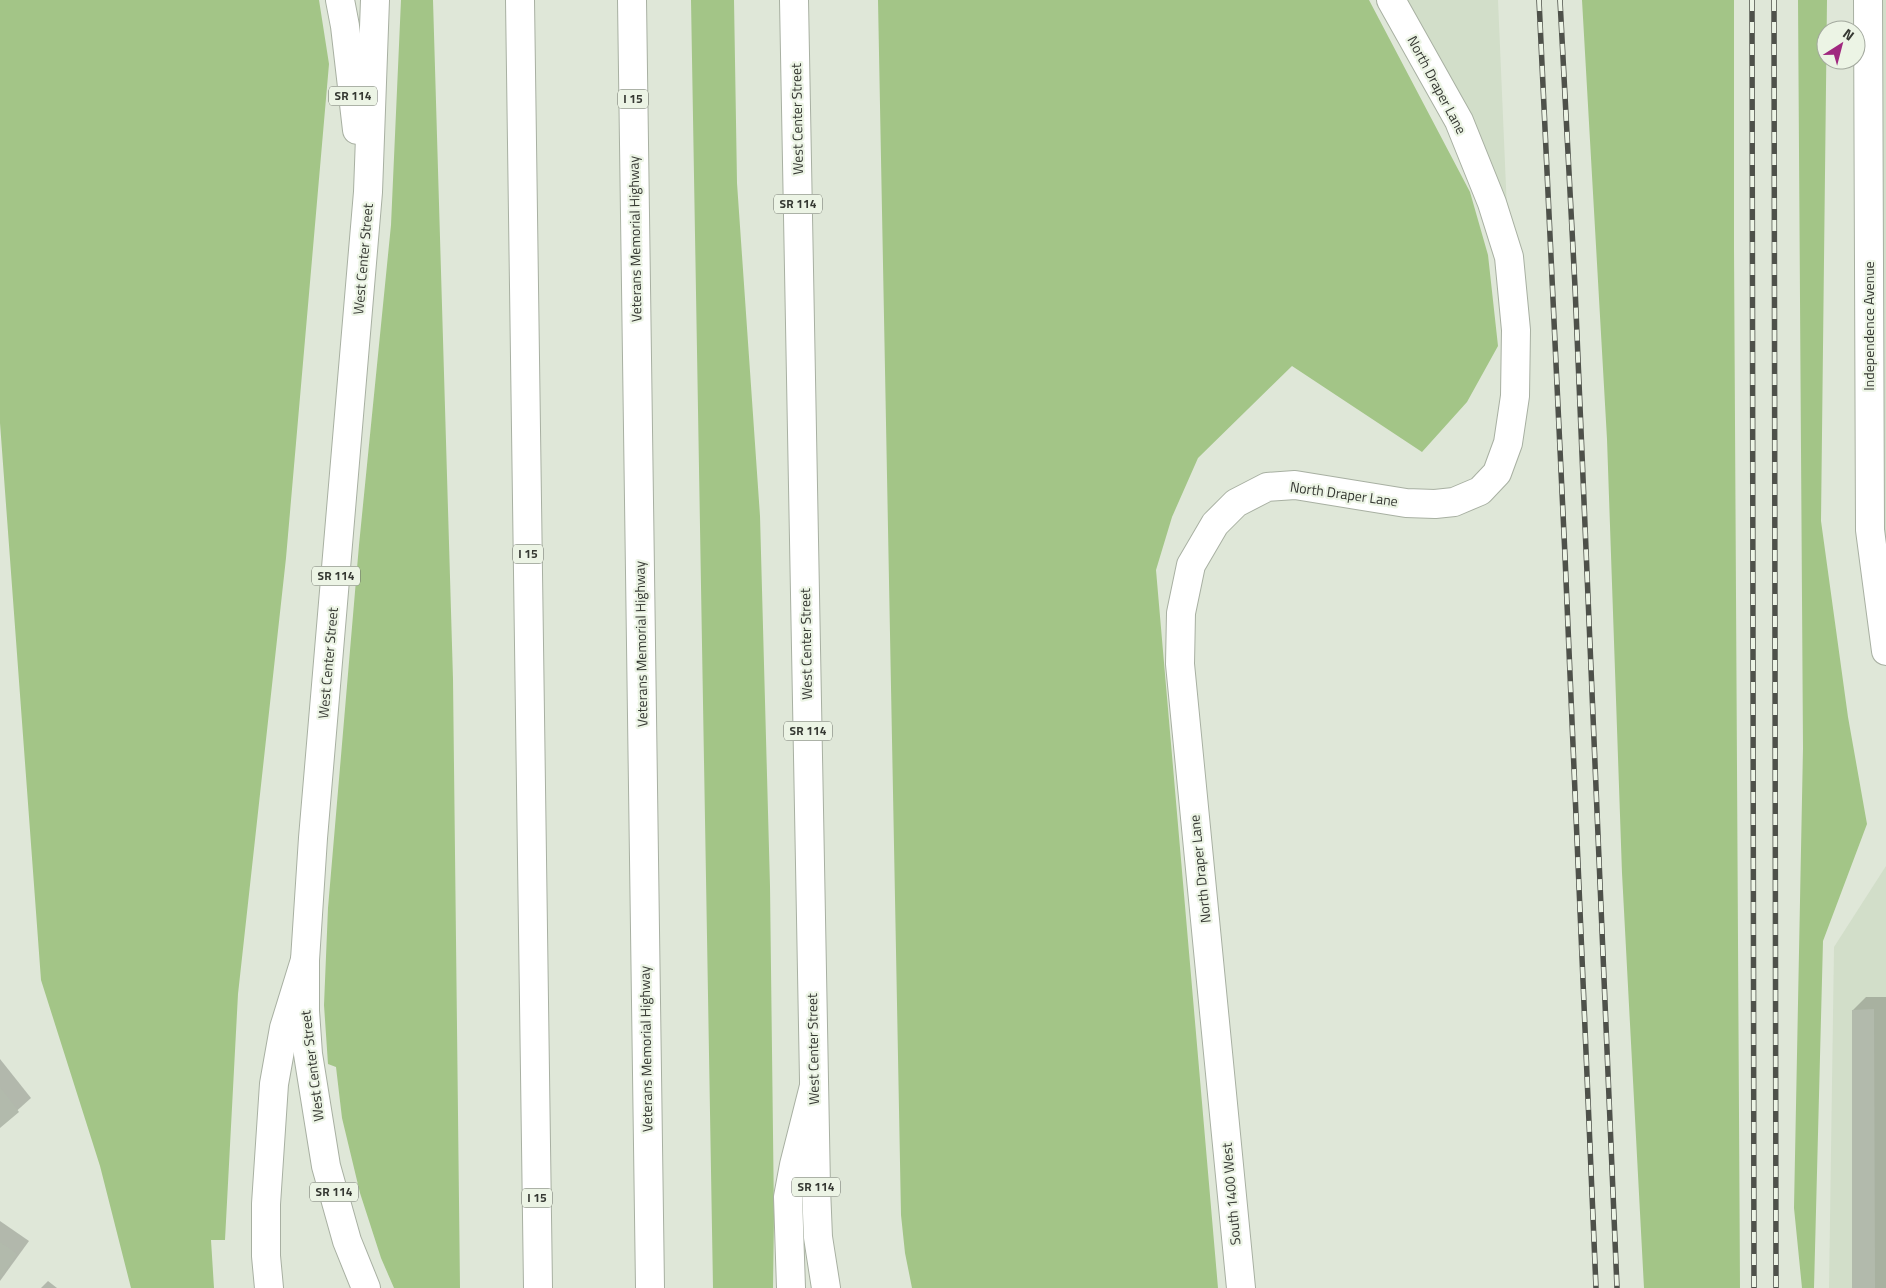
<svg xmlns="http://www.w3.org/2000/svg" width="1886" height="1288" font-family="'Titillium Web',sans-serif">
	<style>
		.built { fill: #d2dec9 }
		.green { fill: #a3c587 }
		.shadow { fill: #0003 }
		.building { fill: #b2baac }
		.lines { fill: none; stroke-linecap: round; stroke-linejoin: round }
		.minor-casing { stroke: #a8b0a2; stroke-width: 30 }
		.major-casing { stroke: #a8b0a2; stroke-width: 30 }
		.highway-casing { stroke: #a8b0a2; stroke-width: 30 }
		.minor { stroke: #fff; stroke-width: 28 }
		.major { stroke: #fff; stroke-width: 28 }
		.highway { stroke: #fff; stroke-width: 28 }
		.rail-casing { stroke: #4e514a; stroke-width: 5.5 }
		.rail { stroke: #ecf4e5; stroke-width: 4; stroke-dasharray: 11; stroke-linecap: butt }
		.labels { text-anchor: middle; stroke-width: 4.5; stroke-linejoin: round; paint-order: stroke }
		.shield { fill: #ecf4e5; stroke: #6d7168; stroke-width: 1 }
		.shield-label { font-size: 12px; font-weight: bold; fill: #363933 }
		.street-label { font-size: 14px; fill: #363933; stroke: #ecf4e5 }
	</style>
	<rect width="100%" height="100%" fill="#dfe7d8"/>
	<!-- built -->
	<g class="built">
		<path d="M 1391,0 L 1498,0 L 1509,257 Z"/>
		<path d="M 1868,0 L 1886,0 L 1886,603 Z"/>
		<path d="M 1886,866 L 1886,1288 L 1829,1288 L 1834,947 Z"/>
	</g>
	<!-- green -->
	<g class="green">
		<path d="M 0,0 L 319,0 L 329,64 L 286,558 L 238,994 L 225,1240 L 211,1240 L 214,1288 L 131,1288 L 100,1166 L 41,980 L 0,423 Z"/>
		<path d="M 401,0 L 433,0 L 453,679 L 460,1288 L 394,1288 L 381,1258 L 360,1193 L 342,1118 L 336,1067 L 328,1064 L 324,1005 L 328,908 L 359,545 L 391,225 Z"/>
		<path d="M 691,0 L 734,0 L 737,183 L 760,516 L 770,886 L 774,1216 L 773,1288 L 713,1288 Z"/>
		<path d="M 878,0 L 1369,0 L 1470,192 L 1488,255 L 1498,346 L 1467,402 L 1422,452 L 1292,366 L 1198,458 L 1172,517 L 1156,570 L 1218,1288 L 912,1288 L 905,1253 L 901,1215 Z"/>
		<path d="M 1582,0 L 1734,0 L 1734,248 L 1740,1288 L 1644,1288 L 1622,873 L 1607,439 Z"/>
		<path d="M 1798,0 L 1827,0 L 1821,521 L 1848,717 L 1867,824 L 1823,941 L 1814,1288 L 1802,1288 L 1794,1208 L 1803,748 Z"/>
	</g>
	<!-- shadow -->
	<g class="shadow">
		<path d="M 1866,997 L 1886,997 L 1886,1288 L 1853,1288 L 1853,1010 Z"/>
		<path d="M 0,1059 L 31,1098 L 0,1126 Z"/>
		<path d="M 0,1221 L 29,1241 L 0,1281 Z"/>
		<path d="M 48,1281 L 57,1288 L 41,1288 Z"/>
	</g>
	<!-- building -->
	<g class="building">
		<path d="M 1874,1009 L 1875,1288 L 1852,1288 L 1852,1010 Z"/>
		<path d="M 0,1087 L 19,1112 L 0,1128 Z"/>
		<path d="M 0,1242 L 17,1254 L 0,1278 Z"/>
	</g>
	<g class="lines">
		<defs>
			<g id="minor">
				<path d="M 1868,0 L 1870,530 L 1886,651"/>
				<path d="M 1241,1288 L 1180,664 L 1181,613 L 1191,565 L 1215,524 L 1236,503 L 1267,487 L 1295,485 L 1406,503 L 1435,504 L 1454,502 L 1480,491 L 1497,473 L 1508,443 L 1515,396 L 1516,330 L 1509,257 L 1492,203 L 1459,121 L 1391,0"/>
			</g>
			<g id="major">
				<path d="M 340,0 L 345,26 L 357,130"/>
				<path d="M 794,0 L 816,1188 L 818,1237 L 826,1288"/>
				<path d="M 366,1288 L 347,1241 L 326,1166 L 308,1054 L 305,1011 L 305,960 L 313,838 L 368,192 L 375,0"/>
			</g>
			<g id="highway">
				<path d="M 520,0 L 538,1288"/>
				<path d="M 632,0 L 650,1288"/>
				<path d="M 269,1288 L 266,1256 L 266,1204 L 274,1084 L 284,1028 L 305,960"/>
				<path d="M 791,1288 L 788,1197 L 794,1165 L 814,1086"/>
			</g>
		</defs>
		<!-- minor casing -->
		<use href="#minor" class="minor-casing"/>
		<!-- major casing -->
		<use href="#major" class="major-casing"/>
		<!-- highway casing -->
		<use href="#highway" class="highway-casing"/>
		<!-- minor -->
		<use href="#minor" class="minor"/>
		<!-- major -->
		<use href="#major" class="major"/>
		<!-- highway -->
		<use href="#highway" class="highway"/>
		<defs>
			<g id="rail">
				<path d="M 1539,0 L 1565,556 L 1596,1288"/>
				<path d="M 1560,0 L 1575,287 L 1617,1288"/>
				<path d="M 1752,0 L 1754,1288"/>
				<path d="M 1774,0 L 1776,1288"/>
			</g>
		</defs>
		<!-- rail casing -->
		<use href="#rail" class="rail-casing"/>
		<!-- rail -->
		<use href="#rail" class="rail"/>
	</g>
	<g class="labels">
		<!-- shield labels -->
		<g class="shield">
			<rect x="329" y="86.5" width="48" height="19" rx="4"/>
			<rect x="618" y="89.5" width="30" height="19" rx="4"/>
			<rect x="774" y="194.5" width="48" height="19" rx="4"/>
			<rect x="513" y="544.5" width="30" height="19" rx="4"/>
			<rect x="312" y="566.5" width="48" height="19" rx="4"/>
			<rect x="784" y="721.5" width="48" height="19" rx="4"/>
			<rect x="792" y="1177.5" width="48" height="19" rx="4"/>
			<rect x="310" y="1182.5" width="48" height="19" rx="4"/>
			<rect x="522" y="1188.5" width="30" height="19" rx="4"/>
		</g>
		<g class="shield-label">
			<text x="353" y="100">SR 114</text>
			<text x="633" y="103">I 15</text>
			<text x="798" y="208">SR 114</text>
			<text x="528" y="558">I 15</text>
			<text x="336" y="580">SR 114</text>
			<text x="808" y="735">SR 114</text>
			<text x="816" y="1191">SR 114</text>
			<text x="334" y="1196">SR 114</text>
			<text x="537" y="1202">I 15</text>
		</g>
		<!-- street labels -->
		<g class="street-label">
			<text transform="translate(1437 85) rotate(62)" y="5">North Draper Lane</text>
			<text transform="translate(797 119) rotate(-91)" y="5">West Center Street</text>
			<text transform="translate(635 239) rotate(-91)" y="5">Veterans Memorial Highway</text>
			<text transform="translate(363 259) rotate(-85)" y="5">West Center Street</text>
			<text transform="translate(1869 326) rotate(-90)" y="5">Independence Avenue</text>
			<text transform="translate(1344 494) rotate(8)" y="5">North Draper Lane</text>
			<text transform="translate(641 644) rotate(-91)" y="5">Veterans Memorial Highway</text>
			<text transform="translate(806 644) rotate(-91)" y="5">West Center Street</text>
			<text transform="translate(328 663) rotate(-85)" y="5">West Center Street</text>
			<text transform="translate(1200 869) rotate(-96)" y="5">North Draper Lane</text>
			<text transform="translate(646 1049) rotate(-91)" y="5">Veterans Memorial Highway</text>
			<text transform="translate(813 1049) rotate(-91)" y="5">West Center Street</text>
			<text transform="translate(312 1066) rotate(-97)" y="5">West Center Street</text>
			<text transform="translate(1231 1194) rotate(-95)" y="5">South 1400 West</text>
		</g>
	</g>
	<!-- north arrow -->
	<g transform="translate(1841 45) rotate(36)"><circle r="24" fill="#ecf4e5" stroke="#a3a99e"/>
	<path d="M0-4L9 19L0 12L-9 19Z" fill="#a0287f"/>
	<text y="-8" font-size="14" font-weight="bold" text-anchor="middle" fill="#363933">N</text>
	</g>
</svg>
